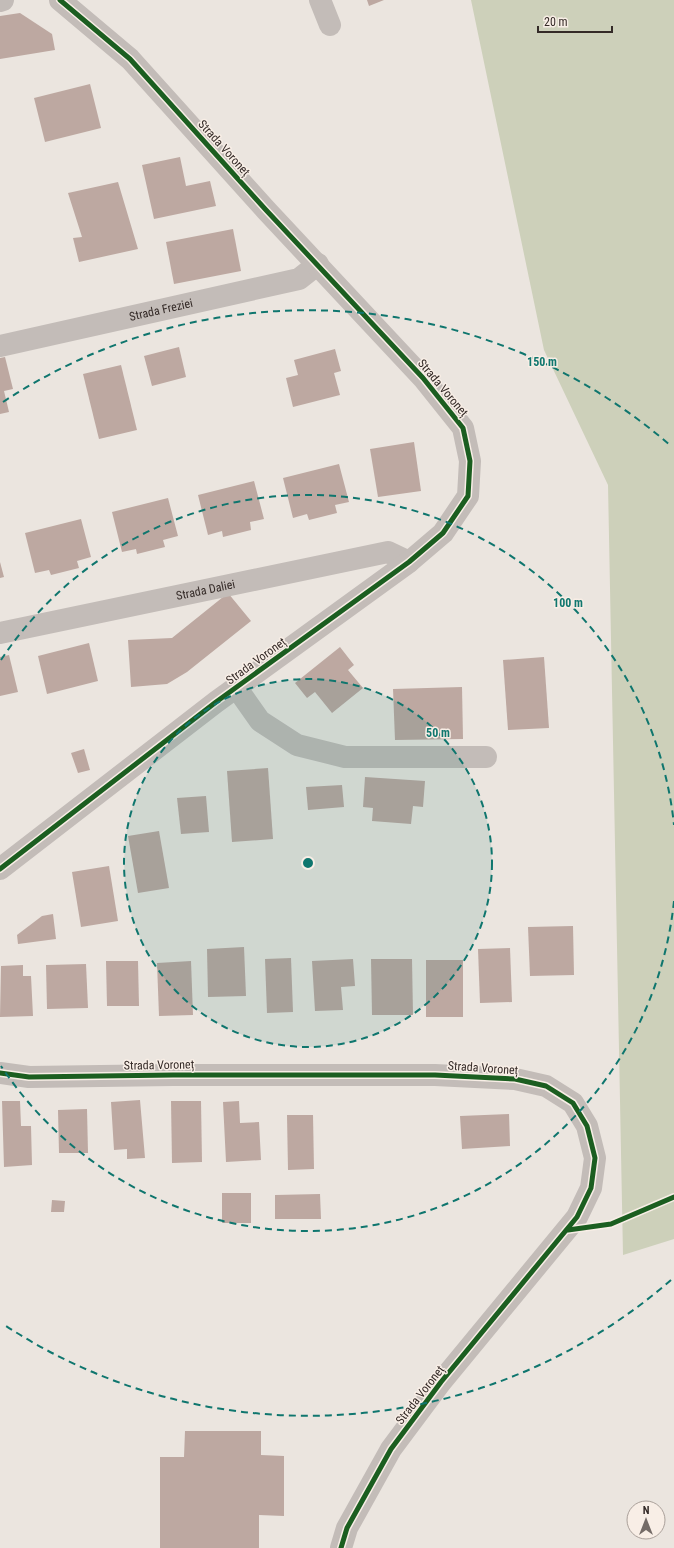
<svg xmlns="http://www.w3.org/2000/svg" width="674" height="1548" font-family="'Roboto Condensed',sans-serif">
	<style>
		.green { fill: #cdd0ba }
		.building { fill: #bda8a1 }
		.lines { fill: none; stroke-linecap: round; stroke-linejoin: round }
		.minor { stroke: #c3bcb8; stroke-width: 22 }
		.cycleway-casing { stroke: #f8eee6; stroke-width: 8 }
		.cycleway { stroke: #1b5e20; stroke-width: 5 }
		.ring { fill: none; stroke: #0f766e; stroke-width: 2; stroke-dasharray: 7 5 }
		.labels { text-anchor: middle; stroke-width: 3; stroke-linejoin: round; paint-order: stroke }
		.street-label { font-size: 12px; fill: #342a27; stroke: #f8eee6 }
		.centre { fill: #0f766e; stroke: #f8eee6; stroke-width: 2 }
		.ring-label { font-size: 12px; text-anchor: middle; font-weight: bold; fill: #0f766e; stroke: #f8eee6; stroke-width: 3; stroke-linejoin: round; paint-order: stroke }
	</style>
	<rect width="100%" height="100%" fill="#ebe5df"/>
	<!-- green -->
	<path class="green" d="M 471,0 L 674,0 L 674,1239 L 623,1255 L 608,485 L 544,350 Z"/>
	<!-- building -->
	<g class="building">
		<path d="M 367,0 L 384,0 L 369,6 Z"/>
		<path d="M 20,13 L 52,34 L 55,50 L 0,59 L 0,16 Z"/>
		<path d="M 90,84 L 101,128 L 45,142 L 34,98 Z"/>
		<path d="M 180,157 L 186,186 L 210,181 L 216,206 L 154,219 L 142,165 Z"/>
		<path d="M 118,182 L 138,249 L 79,262 L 73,238 L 82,237 L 68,193 Z"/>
		<path d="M 233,229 L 241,271 L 174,284 L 166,242 Z"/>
		<path d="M 179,347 L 186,377 L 152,386 L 144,356 Z"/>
		<path d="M 335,349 L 341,371 L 334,373 L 340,395 L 293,407 L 286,378 L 298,375 L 294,360 Z"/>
		<path d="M 5,357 L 13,389 L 4,391 L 9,412 L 0,414 L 0,358 Z"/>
		<path d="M 121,365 L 137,430 L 99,439 L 83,374 Z"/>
		<path d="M 414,442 L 421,491 L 378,497 L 370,449 Z"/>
		<path d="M 339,464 L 349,502 L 335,505 L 337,513 L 309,520 L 307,514 L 293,518 L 283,478 Z"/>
		<path d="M 254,481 L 264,519 L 250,522 L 251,530 L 223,537 L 222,531 L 208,535 L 198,495 Z"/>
		<path d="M 168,498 L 178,536 L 163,540 L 165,547 L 137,554 L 136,549 L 122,552 L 112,512 Z"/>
		<path d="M 81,519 L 91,557 L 77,561 L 79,568 L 51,575 L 49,570 L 35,573 L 25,533 Z"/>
		<path d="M 0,562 L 4,577 L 0,578 Z"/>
		<path d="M 228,593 L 251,621 L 187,672 L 167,684 L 131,687 L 128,640 L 172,638 Z"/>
		<path d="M 89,643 L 98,681 L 47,694 L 38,656 Z"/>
		<path d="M 340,647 L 354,665 L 348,670 L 363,688 L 332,713 L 315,692 L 307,698 L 295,683 Z"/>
		<path d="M 9,655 L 18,692 L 0,696 L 0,657 Z"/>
		<path d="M 544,657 L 549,728 L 508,730 L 503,660 Z"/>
		<path d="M 462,687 L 463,739 L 395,740 L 393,689 Z"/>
		<path d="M 84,749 L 90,770 L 78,773 L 71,753 Z"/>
		<path d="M 268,768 L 273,839 L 232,842 L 227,771 Z"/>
		<path d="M 365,777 L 425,781 L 423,807 L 413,806 L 411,824 L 372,821 L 373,808 L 363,807 Z"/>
		<path d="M 342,785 L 344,807 L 308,810 L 306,787 Z"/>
		<path d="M 206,796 L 209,832 L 181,834 L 177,798 Z"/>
		<path d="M 159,831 L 169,888 L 138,893 L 128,836 Z"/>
		<path d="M 109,866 L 118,921 L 81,927 L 72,872 Z"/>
		<path d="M 53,914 L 56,939 L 18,944 L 17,935 L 42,916 Z"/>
		<path d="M 573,926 L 574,975 L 530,976 L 528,927 Z"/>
		<path d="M 244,947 L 246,996 L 208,997 L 207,949 Z"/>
		<path d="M 510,948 L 512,1002 L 480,1003 L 478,949 Z"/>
		<path d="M 291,958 L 293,1012 L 267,1013 L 265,959 Z"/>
		<path d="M 353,959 L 355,986 L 341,987 L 343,1010 L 315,1011 L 312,961 Z"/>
		<path d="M 371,959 L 412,959 L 413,1015 L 372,1015 Z"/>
		<rect x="426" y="960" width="37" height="57"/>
		<path d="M 106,961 L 138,961 L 139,1006 L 107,1006 Z"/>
		<path d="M 191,961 L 193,1015 L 159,1016 L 157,963 Z"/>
		<path d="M 86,964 L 88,1008 L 47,1009 L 46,965 Z"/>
		<path d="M 23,965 L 23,976 L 31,976 L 33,1016 L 0,1017 L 1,966 Z"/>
		<path d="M 140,1100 L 145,1158 L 127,1159 L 127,1149 L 114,1150 L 111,1102 Z"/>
		<path d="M 2,1101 L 20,1101 L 21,1126 L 31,1126 L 32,1165 L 4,1167 Z"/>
		<path d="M 171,1101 L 201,1101 L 202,1162 L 172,1163 Z"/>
		<path d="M 239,1101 L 240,1123 L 259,1122 L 261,1160 L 226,1162 L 223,1102 Z"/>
		<path d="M 87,1109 L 88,1153 L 59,1153 L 58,1110 Z"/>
		<path d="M 509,1114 L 510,1146 L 462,1149 L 460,1116 Z"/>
		<path d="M 287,1115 L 313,1115 L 314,1169 L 288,1170 Z"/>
		<rect x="222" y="1193" width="29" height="30"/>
		<path d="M 320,1194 L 321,1219 L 275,1219 L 275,1195 Z"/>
		<path d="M 52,1200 L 65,1201 L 64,1212 L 51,1212 Z"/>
		<path d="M 185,1431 L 261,1431 L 261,1455 L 284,1456 L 284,1516 L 259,1515 L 259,1548 L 160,1548 L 160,1457 L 184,1457 Z"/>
	</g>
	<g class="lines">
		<!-- minor -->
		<g class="minor">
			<path d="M 320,0 L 330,25"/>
			<path d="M 0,1 L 3,0"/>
			<path id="s1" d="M 0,346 L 299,279 L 318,264"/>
			<path id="s2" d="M 0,633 L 388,552 L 409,562"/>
			<path d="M 236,687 L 260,721 L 297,745 L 345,757 L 486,757"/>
			<path d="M 0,869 L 216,702 L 409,562 L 443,533 L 468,496 L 470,461 L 463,428 L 423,378 L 266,210 L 130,59 L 60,0"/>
			<path d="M 0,1073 L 29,1077 L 173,1075 L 435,1075 L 515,1079 L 546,1086 L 573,1103 L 587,1126 L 595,1158 L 591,1188 L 577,1217 L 441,1382 L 391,1449 L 347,1528 L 341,1548"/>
		</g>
		<defs>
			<g id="cycleway">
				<path d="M 0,869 L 216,702 L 409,562 L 443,533 L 468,496 L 470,461 L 463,428 L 423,378 L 266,210 L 130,59 L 60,0"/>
				<path d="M 0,1073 L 29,1077 L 173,1075 L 435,1075 L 515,1079 L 546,1086 L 573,1103 L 587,1126 L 595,1158 L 591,1188 L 577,1217 L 441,1382 L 391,1449 L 347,1528 L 341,1548"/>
				<path d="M 568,1230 L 611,1224 L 674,1197"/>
			</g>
		</defs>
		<!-- cycleway casing -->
		<use href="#cycleway" class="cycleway-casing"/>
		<!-- cycleway -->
		<use href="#cycleway" class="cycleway"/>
	</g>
	<!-- distance rings -->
	<circle cx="308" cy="863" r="184" fill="#0f766e" fill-opacity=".12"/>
	<g class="ring">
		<circle cx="308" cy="863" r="184"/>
		<path d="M674 901A368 368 0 0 1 1 1066M1 660A368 368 0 0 1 674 825"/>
		<path d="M671 1280A553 553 0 0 1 3 1324M3 402A553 553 0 0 1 671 446"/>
	</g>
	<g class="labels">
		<!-- street labels -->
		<g class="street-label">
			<text transform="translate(224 148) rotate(48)" y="4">Strada Voroneț</text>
			<text dy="4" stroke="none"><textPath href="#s1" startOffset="165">Strada Freziei</textPath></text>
			<text transform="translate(443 388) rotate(50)" y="4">Strada Voroneț</text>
			<text dy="4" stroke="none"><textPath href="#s2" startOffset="210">Strada Daliei</textPath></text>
			<text transform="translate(256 661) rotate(-36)" y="4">Strada Voroneț</text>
			<text transform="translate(159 1065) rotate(-1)" y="4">Strada Voroneț</text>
			<text transform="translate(483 1068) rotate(4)" y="4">Strada Voroneț</text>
			<text transform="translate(420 1395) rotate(-52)" y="4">Strada Voroneț</text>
		</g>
	</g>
	<circle cx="308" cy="863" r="6" class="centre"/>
	<g class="ring-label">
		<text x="542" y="366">150 m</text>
		<text x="568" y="607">100 m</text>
		<text x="438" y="737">50 m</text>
	</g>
	<!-- north arrow -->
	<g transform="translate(646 1520)"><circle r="19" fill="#f8eee6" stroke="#aaa09a"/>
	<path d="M0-3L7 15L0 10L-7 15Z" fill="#746b67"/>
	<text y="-6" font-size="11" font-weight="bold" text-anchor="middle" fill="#342a27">N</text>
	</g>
	<!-- scale -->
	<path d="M538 26v6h74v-6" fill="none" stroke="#342a27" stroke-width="2"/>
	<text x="544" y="26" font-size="12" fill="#342a27" stroke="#f8eee6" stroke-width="3" paint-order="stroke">20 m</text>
</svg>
